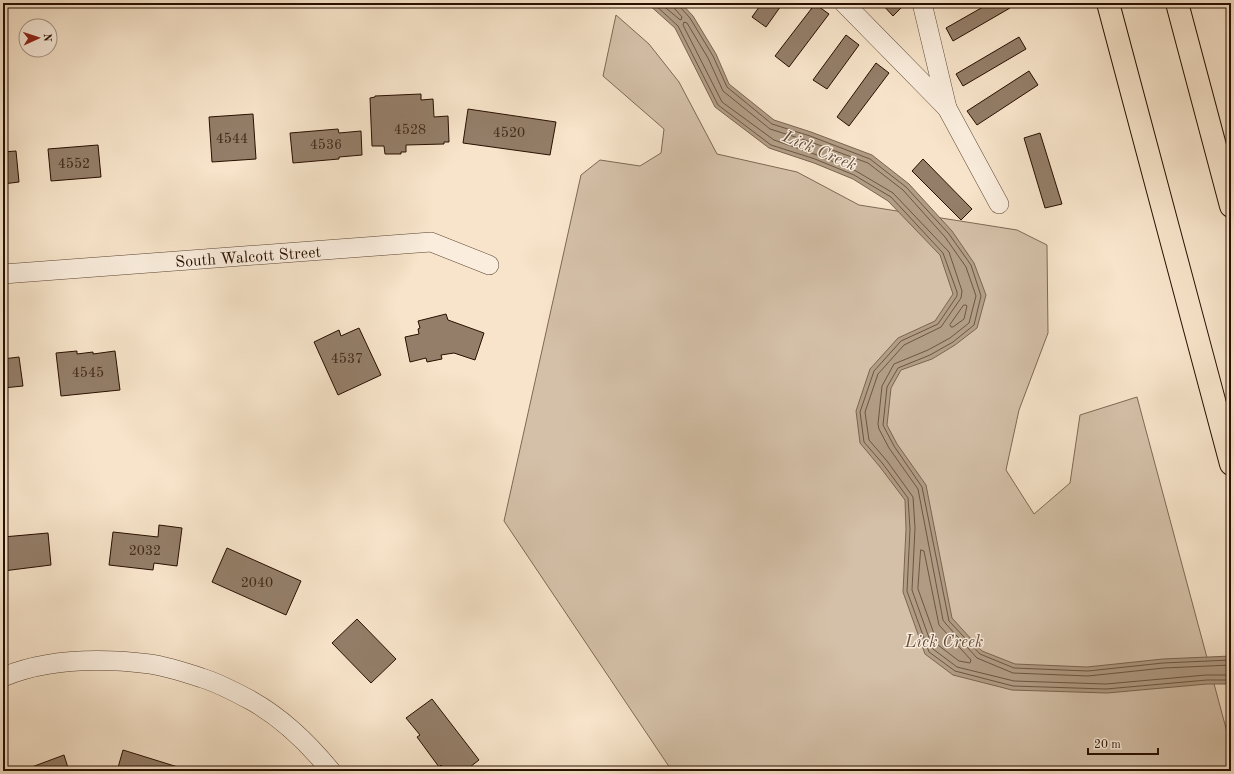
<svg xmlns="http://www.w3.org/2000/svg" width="1234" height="774" font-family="'Old Standard TT',serif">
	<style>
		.green { fill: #d4c0a8; stroke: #7e6854 }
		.water { fill: #b19c85; stroke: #7a6450 }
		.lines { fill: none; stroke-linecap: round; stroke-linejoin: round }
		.shore { stroke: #6c5642; stroke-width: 1 }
		.building { fill: #947e69; stroke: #280f00 }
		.minor-casing { stroke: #5c4432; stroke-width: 20 }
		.motorway-casing { stroke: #280f00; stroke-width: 24 }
		.minor { stroke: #faeddd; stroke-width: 19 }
		.motorway { stroke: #f7e4ca; stroke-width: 22 }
		.labels { text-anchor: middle; stroke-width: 3; stroke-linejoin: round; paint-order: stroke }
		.number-label { font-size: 14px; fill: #432b1a }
		.street-label { font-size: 16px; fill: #280f00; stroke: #faeddd }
		.water-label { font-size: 17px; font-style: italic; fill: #664e3c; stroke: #faeddd }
	</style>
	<rect width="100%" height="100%" fill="#f7e4ca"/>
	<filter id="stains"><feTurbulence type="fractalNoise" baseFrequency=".005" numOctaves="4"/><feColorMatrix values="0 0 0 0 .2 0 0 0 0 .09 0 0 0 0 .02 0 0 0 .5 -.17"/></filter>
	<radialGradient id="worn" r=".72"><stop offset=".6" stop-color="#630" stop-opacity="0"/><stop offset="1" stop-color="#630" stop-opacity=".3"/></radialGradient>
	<!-- green -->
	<path class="green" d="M 616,15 L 649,44 L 679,82 L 717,154 L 797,172 L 859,205 L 1017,230 L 1047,245 L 1048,333 L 1019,410 L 1006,470 L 1034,514 L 1070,483 L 1080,415 L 1137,397 L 1231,747 L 1231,771 L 672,771 L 504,521 L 581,175 L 600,160 L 640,166 L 661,153 L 664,129 L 603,76 Z"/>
	<!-- water -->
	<path class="water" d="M 647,3 L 681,3 L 693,16 L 716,54 L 729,84 L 774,120 L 811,132 L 872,155 L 909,184 L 952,231 L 974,263 L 986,295 L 977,328 L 955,345 L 932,359 L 901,370 L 891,388 L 887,425 L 897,444 L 926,485 L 952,618 L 982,651 L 1015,664 L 1087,667 L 1163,659 L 1231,656 L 1231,684 L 1207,684 L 1107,693 L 1012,690 L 953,675 L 925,654 L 903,592 L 906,529 L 905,500 L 880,467 L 860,443 L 856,411 L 870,369 L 898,338 L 935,321 L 953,294 L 940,255 L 888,201 L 853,179 L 814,163 L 769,148 L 715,107 L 675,28 Z"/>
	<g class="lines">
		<!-- shore -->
		<g class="shore">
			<path d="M 653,3 L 678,26 L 718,105 L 771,145 L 815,159 L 854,175 L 891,197 L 943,253 L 957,292 L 957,296 L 938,324 L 901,341 L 874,371 L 860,412 L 864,442 L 883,464 L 908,498 L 910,529 L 907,591 L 929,652 L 955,671 L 1013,686 L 1106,689 L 1207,680 L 1231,680"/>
			<path d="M 660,3 L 679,19 L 681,20 L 682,17 L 675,9 L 674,3"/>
			<path d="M 679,3 L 680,7 L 690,18 L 713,56 L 727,87 L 772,124 L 810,136 L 870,159 L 906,187 L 949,234 L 971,265 L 981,296 L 974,325 L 953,342 L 930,355 L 898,368 L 887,387 L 883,425 L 894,446 L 922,487 L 949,621 L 980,654 L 1014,668 L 1088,671 L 1163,663 L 1231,660"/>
			<path d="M 964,305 L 966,305 L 967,306 L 964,319 L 953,327 L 951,327 L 950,325 Z"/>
			<path d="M 921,550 L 924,551 L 939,625 L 971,660 L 970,663 L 959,661 L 938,645 L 918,589 Z"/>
			<path d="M 1231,665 L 1164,668 L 1088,676 L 1013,673 L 977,658 L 946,624 L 943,620 L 918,489 L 889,448 L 879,429 L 878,424 L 882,386 L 894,364 L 928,350 L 950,338 L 969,323 L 976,296 L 966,267 L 945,237 L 903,190 L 868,163 L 808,141 L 770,129 L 723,91 L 708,58 L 687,23 L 684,22 L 683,25 L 722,102 L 774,140 L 817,155 L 856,171 L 893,193 L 949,252 L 962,291 L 961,298 L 941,327 L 904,345 L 878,374 L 865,412 L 869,440 L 887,461 L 913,497 L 915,528 L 912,590 L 933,649 L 957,667 L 1014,681 L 1106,684 L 1206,675 L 1231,675"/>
		</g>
	</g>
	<!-- building -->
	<g class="building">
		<path d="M 762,3 L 783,3 L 766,27 L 752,17 Z"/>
		<path d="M 881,3 L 902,3 L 904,5 L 893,16 Z"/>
		<path d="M 990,3 L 1007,3 L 1010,8 L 953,41 L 946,28 Z"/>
		<path d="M 815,4 L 829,14 L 789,67 L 775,56 Z"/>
		<path d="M 846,35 L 859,45 L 827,89 L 813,80 Z"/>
		<path d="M 1019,37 L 1026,49 L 963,86 L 956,74 Z"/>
		<path d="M 876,63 L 889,73 L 849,126 L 837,117 Z"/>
		<path d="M 1029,71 L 1038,85 L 977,125 L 967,111 Z"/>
		<path d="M 421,94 L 421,100 L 433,99 L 434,117 L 448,116 L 449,142 L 444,142 L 444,144 L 406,145 L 406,152 L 401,152 L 401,154 L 385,154 L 384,146 L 372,146 L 370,98 L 375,97 L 375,96 Z"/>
		<path d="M 468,109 L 556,122 L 550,155 L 463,143 Z"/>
		<path d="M 253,114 L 256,159 L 212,162 L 209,117 Z"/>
		<path d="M 338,129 L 339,133 L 361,131 L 362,155 L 339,157 L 339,159 L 293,163 L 290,133 Z"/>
		<path d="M 1040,133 L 1062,204 L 1045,208 L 1024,138 Z"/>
		<path d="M 98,145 L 101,177 L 51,181 L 48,149 Z"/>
		<path d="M 16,151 L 19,182 L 3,184 L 3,152 Z"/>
		<path d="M 923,159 L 972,209 L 961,220 L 912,171 Z"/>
		<path d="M 446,314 L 448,320 L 484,333 L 475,360 L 454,353 L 441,355 L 442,359 L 427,362 L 426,358 L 410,362 L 405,337 L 419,334 L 418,329 L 420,328 L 418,321 Z"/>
		<path d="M 359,328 L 381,375 L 338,395 L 314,342 L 339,330 L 341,336 Z"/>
		<path d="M 77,351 L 77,354 L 93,352 L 93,354 L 115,351 L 120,390 L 61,396 L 56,353 Z"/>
		<path d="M 19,357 L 23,386 L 3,388 L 3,359 Z"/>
		<path d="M 159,525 L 182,528 L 177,566 L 154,563 L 153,570 L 109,565 L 113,532 L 158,537 Z"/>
		<path d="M 48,533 L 51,565 L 3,571 L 3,537 Z"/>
		<path d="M 227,548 L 301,581 L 286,615 L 212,582 Z"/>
		<path d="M 357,619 L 396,659 L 371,683 L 332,643 Z"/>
		<path d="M 432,699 L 479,760 L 470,767 L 473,771 L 446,771 L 441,765 L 439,767 L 417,737 L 420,735 L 406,718 Z"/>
		<path d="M 123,750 L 181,768 L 180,771 L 117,771 Z"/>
		<path d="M 64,755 L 69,771 L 21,771 Z"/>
	</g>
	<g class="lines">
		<defs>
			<g id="minor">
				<path d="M 844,3 L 947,108"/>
				<path d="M 922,3 L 947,108 L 999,204"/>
				<path d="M 3,274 L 431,242 L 489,265"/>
				<path d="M 3,677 C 49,658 101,658 150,664 C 165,666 187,673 202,678 C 216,682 239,694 252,701 C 282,718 309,744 331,771"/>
			</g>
			<g id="motorway">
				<path d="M 1108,3 L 1231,464"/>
				<path d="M 1177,3 L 1231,206"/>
			</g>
		</defs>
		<!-- minor casing -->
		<use href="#minor" class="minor-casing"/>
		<!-- motorway casing -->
		<use href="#motorway" class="motorway-casing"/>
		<!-- minor -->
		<use href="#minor" class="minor"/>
		<!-- motorway -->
		<use href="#motorway" class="motorway"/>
	</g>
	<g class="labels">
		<!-- number labels -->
		<g class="number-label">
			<text x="410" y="134">4528</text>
			<text x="509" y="137">4520</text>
			<text x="232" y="143">4544</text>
			<text x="326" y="149">4536</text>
			<text x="74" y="168">4552</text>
			<text x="347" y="363">4537</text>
			<text x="88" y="377">4545</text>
			<text x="145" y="555">2032</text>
			<text x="257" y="587">2040</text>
		</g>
		<!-- street labels -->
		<g class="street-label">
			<text transform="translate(248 256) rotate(-4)" y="6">South Walcott Street</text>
		</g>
		<!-- water labels -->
		<g class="water-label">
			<text transform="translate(820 150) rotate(23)" y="6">Lick Creek</text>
			<text x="944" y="647">Lick Creek</text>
		</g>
	</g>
	<!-- margin -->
	<rect width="1234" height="774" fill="none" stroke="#f7e4ca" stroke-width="16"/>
	<rect x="4" y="4" width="1226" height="766" fill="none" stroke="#280f00" stroke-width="2"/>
	<rect x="8" y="8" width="1218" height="758" fill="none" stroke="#280f00"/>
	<!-- north arrow -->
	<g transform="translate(38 38) rotate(87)"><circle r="19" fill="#faeddd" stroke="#a69485"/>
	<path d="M0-3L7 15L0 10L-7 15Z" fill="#8f2418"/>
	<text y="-6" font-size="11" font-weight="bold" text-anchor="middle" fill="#280f00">N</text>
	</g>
	<!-- scale -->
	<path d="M1088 748v6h70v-6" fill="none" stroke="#280f00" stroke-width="2"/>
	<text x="1094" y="748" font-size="12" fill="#280f00" stroke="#faeddd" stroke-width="3" paint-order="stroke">20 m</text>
	<rect width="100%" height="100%" filter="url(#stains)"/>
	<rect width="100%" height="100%" fill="url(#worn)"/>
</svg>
